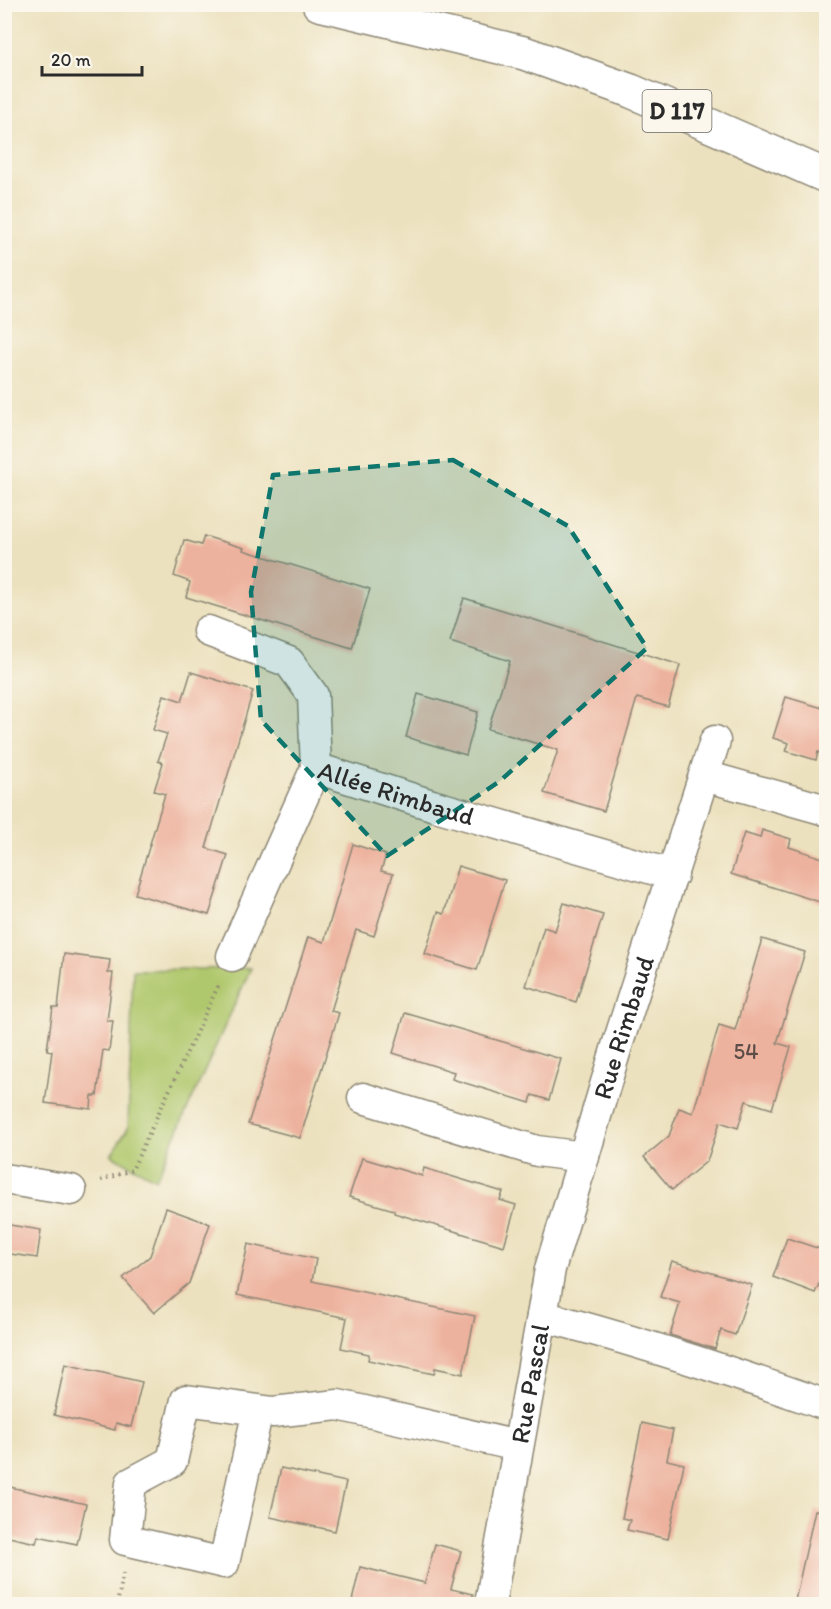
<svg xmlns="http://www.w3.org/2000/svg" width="831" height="1609" font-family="Itim,sans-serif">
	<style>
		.green { fill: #b0c86d; stroke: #6e7a4c; stroke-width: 1.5 }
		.building { fill: #edb29e }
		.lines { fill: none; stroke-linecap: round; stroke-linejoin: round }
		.street-casing { stroke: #8c8674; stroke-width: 33 }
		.primary-casing { stroke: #8c8674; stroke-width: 36 }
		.path { stroke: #8c8674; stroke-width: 4; stroke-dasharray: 1.5 4.5; stroke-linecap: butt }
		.street { stroke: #fff; stroke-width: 30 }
		.primary { stroke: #fff; stroke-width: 33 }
		.marked { fill: #0f766e; fill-opacity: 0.2; stroke: #0f766e; stroke-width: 4.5; stroke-dasharray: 12 8; stroke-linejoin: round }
		.labels { text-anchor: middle; stroke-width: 4.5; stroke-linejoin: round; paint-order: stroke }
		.number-label { font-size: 22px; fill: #5c4d48 }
		.shield { fill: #fbf7ec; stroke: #696865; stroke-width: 1.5 }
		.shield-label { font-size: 24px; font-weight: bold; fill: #2b2b2b }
		.street-label { font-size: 26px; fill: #2b2b2b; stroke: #fbf7ec }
	</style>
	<rect width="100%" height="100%" fill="#fbf7ec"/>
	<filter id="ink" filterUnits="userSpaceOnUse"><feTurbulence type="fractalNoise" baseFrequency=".0167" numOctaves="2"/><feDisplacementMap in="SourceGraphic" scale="12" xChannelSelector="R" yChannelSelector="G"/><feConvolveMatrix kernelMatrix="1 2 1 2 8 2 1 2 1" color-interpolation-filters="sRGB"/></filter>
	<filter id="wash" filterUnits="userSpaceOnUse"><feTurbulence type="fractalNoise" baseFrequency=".008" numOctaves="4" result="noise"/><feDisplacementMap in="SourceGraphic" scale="24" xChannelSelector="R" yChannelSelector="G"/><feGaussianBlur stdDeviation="1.35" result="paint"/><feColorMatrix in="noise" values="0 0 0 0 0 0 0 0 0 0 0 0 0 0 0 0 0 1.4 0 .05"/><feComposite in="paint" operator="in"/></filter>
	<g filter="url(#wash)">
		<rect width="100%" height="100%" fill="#ece1be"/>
		<!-- green -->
		<path class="green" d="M 251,968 L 156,1179 L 111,1155 L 128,1128 L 133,970 Z"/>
		<g id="blocks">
			<!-- building -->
			<g class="building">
				<path d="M 204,536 L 244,548 L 243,550 L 370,589 L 352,648 L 186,597 L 190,582 L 174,576 L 184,540 L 201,545 Z"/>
				<path d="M 464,598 L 680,665 L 668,707 L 637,698 L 604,811 L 544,793 L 558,750 L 488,729 L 510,661 L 450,642 Z"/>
				<path d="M 191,672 L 253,691 L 206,848 L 228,855 L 209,915 L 135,894 L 165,794 L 154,791 L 163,763 L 158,761 L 167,734 L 153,730 L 164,695 L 182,701 Z"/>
				<path d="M 418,694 L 478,712 L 466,755 L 406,737 Z"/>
				<path d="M 786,697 L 826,709 L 826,754 L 818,752 L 816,760 L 786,751 L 789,743 L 773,738 Z"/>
				<path d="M 762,830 L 791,839 L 789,847 L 826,859 L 826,904 L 731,874 L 744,833 L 760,838 Z"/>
				<path d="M 353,844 L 386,855 L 381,871 L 393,874 L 374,936 L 356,930 L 331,1011 L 339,1013 L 300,1138 L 248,1124 L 308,937 L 324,942 Z"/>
				<path d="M 458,866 L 505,880 L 477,970 L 425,954 L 438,912 L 444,914 Z"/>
				<path d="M 564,903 L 603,915 L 576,1002 L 526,986 L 544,927 L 555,931 Z"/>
				<path d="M 762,939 L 805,952 L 777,1043 L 791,1047 L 772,1109 L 746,1101 L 738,1128 L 720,1122 L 707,1161 L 672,1190 L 644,1157 L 669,1136 L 679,1108 L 693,1113 L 719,1025 L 735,1030 Z"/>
				<path d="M 64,954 L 110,960 L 108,973 L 113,973 L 107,1021 L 113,1021 L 109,1051 L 103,1050 L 97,1096 L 92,1096 L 91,1109 L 45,1103 L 52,1051 L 47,1050 L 53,1007 L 58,1008 Z"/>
				<path d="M 405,1013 L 561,1059 L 549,1100 L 532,1095 L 530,1103 L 452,1079 L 454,1072 L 393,1053 Z"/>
				<path d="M 362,1158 L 422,1176 L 424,1168 L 503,1192 L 500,1200 L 516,1205 L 504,1246 L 394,1213 L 394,1210 L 349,1197 Z"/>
				<path d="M 166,1208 L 210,1224 L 189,1283 L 154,1313 L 123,1278 L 150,1256 Z"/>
				<path d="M 4,1224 L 41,1230 L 37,1258 L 4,1253 Z"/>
				<path d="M 787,1238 L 826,1251 L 826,1287 L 819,1284 L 815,1293 L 773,1277 Z"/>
				<path d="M 248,1244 L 316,1259 L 312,1281 L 475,1316 L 463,1374 L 435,1368 L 434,1374 L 368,1360 L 369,1354 L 341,1348 L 347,1318 L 237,1295 Z"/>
				<path d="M 672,1261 L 752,1285 L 735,1335 L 721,1330 L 715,1349 L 670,1335 L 680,1303 L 660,1297 Z"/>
				<path d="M 65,1364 L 142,1382 L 131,1427 L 116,1423 L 115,1430 L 54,1415 Z"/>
				<path d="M 642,1423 L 673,1430 L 667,1460 L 684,1464 L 668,1539 L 627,1530 L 630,1520 L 622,1518 Z"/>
				<path d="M 281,1468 L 346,1482 L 335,1531 L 270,1517 Z"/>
				<path d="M 10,1487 L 86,1504 L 77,1544 L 38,1536 L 36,1543 L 4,1536 L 4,1508 Z"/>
				<path d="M 815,1510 L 826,1511 L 826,1605 L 794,1605 Z"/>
				<path d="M 435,1544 L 461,1551 L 451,1589 L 473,1594 L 472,1605 L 351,1605 L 360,1567 L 425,1583 Z"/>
			</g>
		</g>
	</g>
	<g filter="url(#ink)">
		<use href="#blocks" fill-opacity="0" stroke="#8c8674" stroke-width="1.5"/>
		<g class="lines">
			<defs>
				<g id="street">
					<path d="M 208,631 L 289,662 L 313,695 L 316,768"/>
					<path d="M 705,776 L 826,810"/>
					<path id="s1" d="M 232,956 L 316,768 L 432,805 L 673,875"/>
					<path d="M 363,1098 L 537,1151 L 584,1157"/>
					<path d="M 4,1179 L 71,1190"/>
					<path id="s2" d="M 542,1316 L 550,1269 L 617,1046 L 715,741"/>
					<path d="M 258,1410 L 224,1563 L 125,1540 L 131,1483 L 172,1461 L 186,1400 L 273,1412 L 338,1405 L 518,1446"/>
					<path id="s3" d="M 490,1604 L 542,1316 C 639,1341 732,1372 826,1405"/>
				</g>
				<path id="primary" d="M 319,4 L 524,53 L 631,91 L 826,176"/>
			</defs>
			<!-- street casing -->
			<use href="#street" class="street-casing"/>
			<!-- primary casing -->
			<use href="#primary" class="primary-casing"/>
			<!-- path -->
			<g class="path">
				<path d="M 101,1180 L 132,1170 L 219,984"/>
				<path d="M 117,1604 L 124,1571"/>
			</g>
			<!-- street -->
			<use href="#street" class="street"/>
			<!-- primary -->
			<use href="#primary" class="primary"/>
		</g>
	</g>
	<!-- marked area -->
	<path class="marked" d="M 453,460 L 568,526 L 647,648 L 500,781 L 387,856 L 261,720 L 251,592 L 273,475 Z"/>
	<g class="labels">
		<!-- number labels -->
		<g class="number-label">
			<text x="746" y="1059">54</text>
		</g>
		<!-- shield labels -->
		<rect class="shield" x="642.5" y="90" width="69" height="42" rx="4.5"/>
		<g class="shield-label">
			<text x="677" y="119">D 117</text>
		</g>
		<!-- street labels -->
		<g class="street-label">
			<text dy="9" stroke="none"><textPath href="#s1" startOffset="290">Allée Rimbaud</textPath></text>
			<text dy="9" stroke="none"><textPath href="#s2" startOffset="300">Rue Rimbaud</textPath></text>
			<text dy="9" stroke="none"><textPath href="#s3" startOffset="224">Rue Pascal</textPath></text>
		</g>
	</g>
	<!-- margin -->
	<rect width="831" height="1609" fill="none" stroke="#fbf7ec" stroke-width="24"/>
	<!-- scale -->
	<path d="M42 66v9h100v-9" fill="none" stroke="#2b2b2b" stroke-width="3"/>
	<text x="51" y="66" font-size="18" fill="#2b2b2b" stroke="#fbf7ec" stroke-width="4.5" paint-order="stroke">20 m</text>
</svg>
